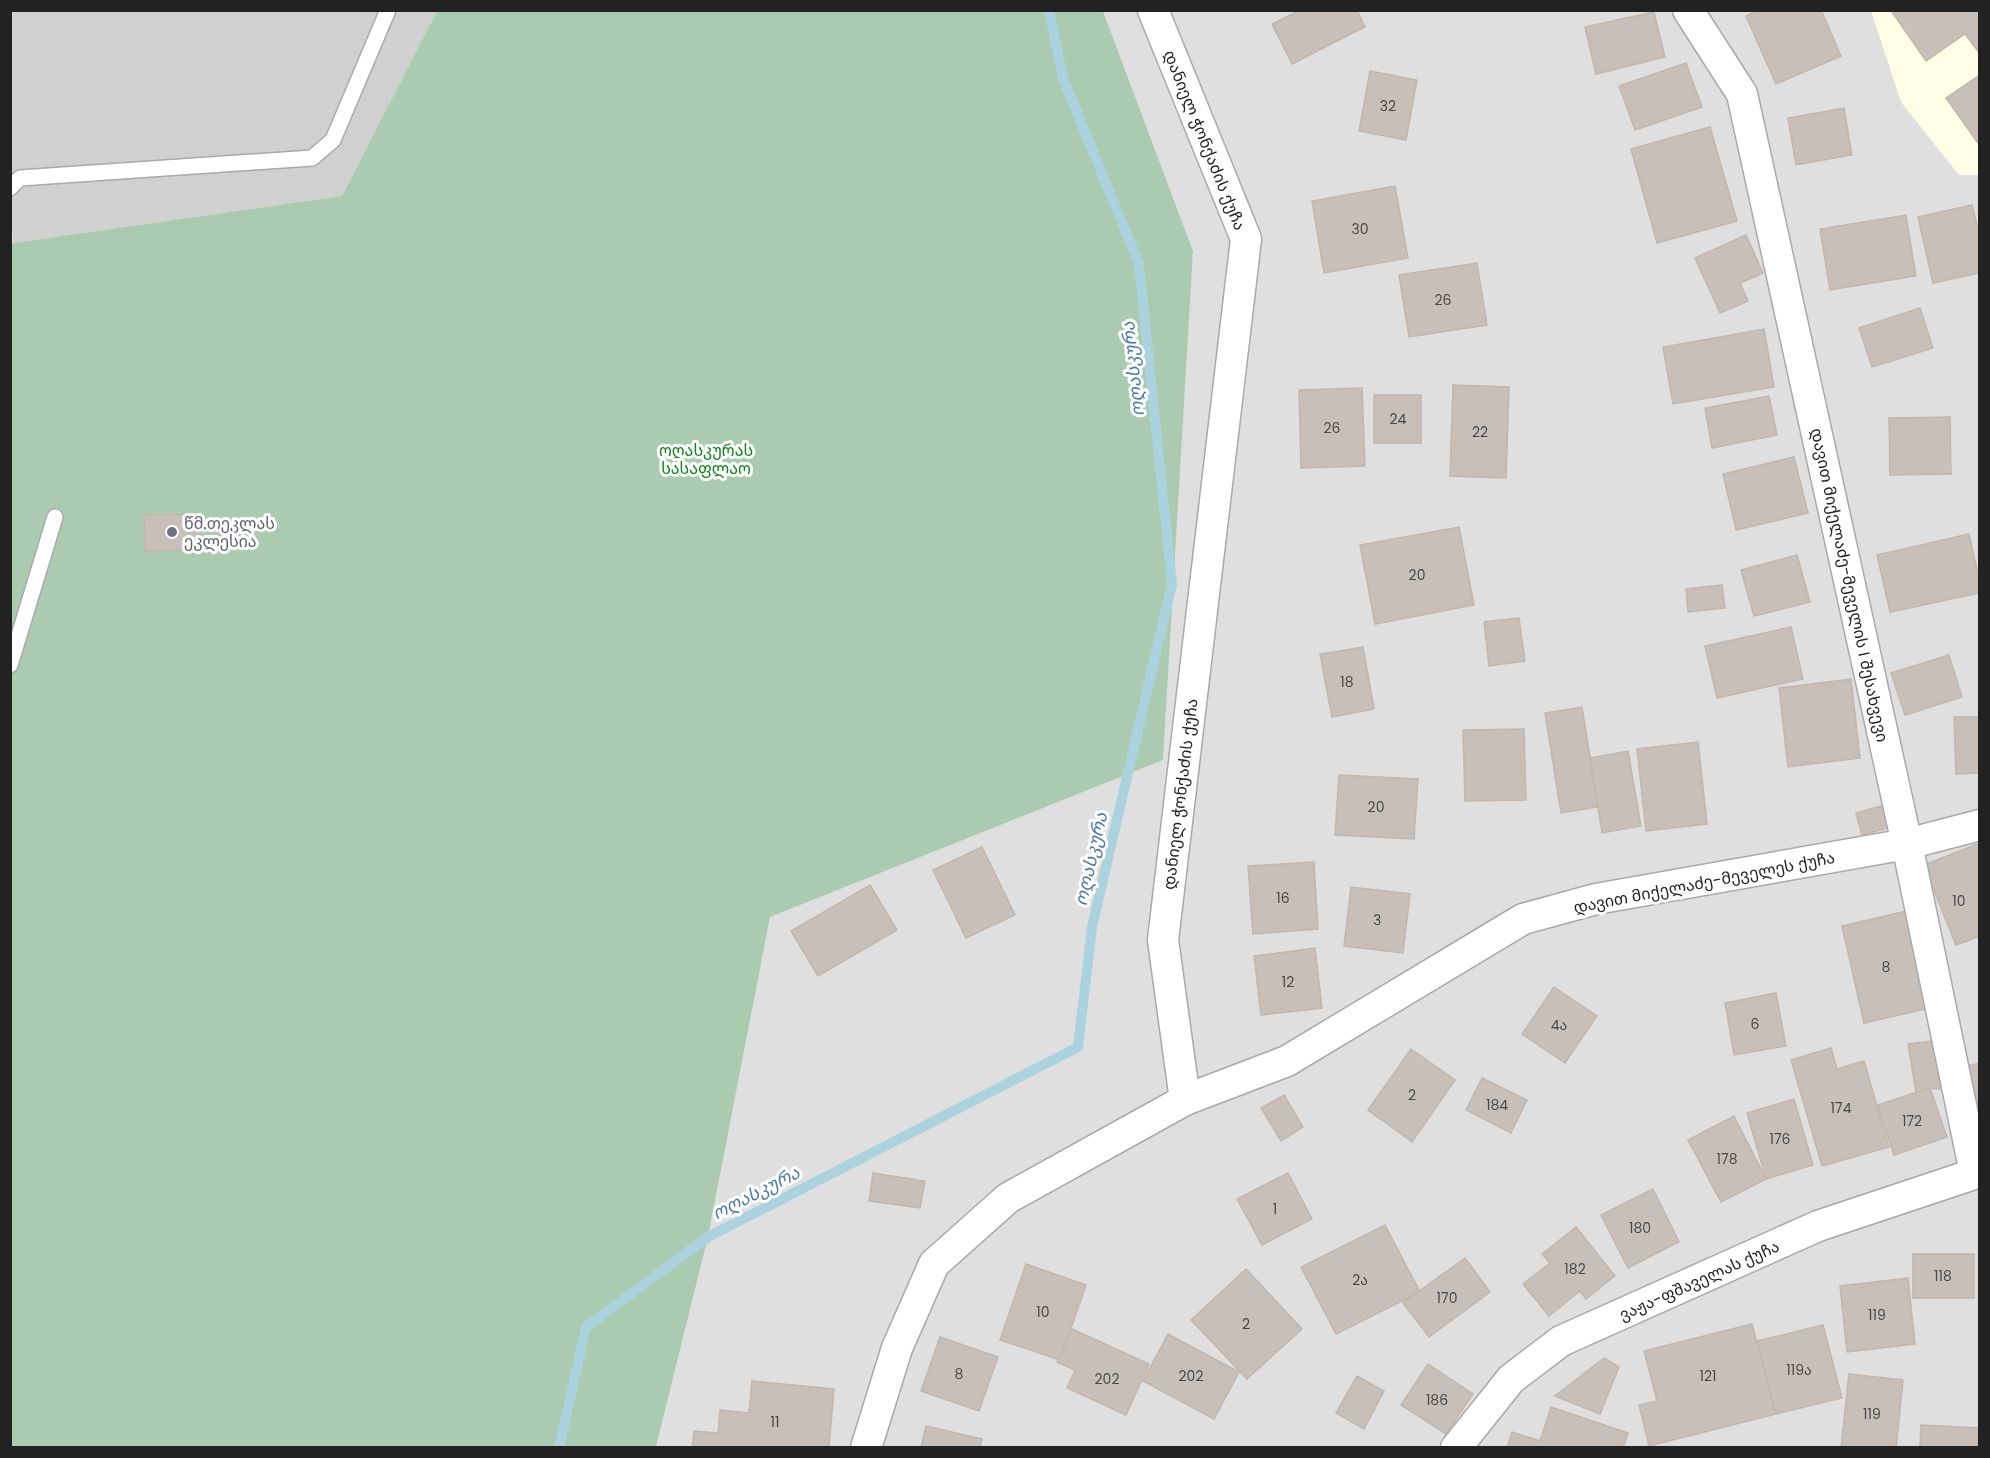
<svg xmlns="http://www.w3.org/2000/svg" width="1990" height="1458" font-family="Poppins,'Noto Sans Georgian',sans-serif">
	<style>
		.residential { fill: #e0dfdf }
		.education { fill: #ffffe5 }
		.religious { fill: #d0d0d0 }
		.cemetery { fill: #aacbaf }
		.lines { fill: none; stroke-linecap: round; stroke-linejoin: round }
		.stream { stroke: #aad3df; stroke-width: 10 }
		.building { fill: #c7bfb8; stroke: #c4b6ab; stroke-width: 1.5 }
		.service-casing { stroke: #a9a9a9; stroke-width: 18 }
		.minor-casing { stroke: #a9a9a9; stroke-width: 33 }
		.service { stroke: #fff; stroke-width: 15 }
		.minor { stroke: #fff; stroke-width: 30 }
		.worship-dot { fill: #6b7280; stroke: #fff; stroke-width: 2 }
		.labels { text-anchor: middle; stroke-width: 6; stroke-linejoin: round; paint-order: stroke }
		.number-label { font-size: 14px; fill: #4b4948 }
		.street-label { font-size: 16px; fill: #222; stroke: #fff }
		.park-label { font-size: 16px; fill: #0c8416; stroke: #fff }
		.worship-label { font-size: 16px; fill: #5b616d; stroke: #fff; text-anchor: start }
		.water-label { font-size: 18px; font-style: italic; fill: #4a7aab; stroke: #fff }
	</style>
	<rect width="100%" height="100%" fill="#f2efe9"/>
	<!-- residential -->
	<path class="residential" d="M 1103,11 L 1979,11 L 1979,1447 L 656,1448 L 708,1237 L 770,917 L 1163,760 L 1193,251 Z"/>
	<!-- education -->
	<path class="education" d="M 1871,11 L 1979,11 L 1979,175 L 1959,175 L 1901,102 Z"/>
	<!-- religious -->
	<path class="religious" d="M 10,11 L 437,11 L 342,196 L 13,243 L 10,196 Z"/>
	<!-- cemetery -->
	<path class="cemetery" d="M 437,11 L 1103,11 L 1193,251 L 1163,760 L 770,917 L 708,1237 L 656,1447 L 11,1448 L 11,245 L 13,243 L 342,196 Z"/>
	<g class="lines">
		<!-- stream -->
		<path class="stream" d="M 559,1448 L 586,1327 L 708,1237 L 1078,1047 L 1092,927 L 1172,584 L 1139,264 L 1063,78 L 1049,10"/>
	</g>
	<!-- building -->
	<g class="building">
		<path d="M 1300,10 L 1357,10 L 1365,27 L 1292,64 L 1272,24 Z"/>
		<path d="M 1759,10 L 1821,10 L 1841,56 L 1776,84 L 1746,16 Z"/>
		<path d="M 1895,10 L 1980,10 L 1980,54 L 1965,34 L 1926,61 L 1892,12 Z"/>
		<path d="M 1654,12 L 1665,57 L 1596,74 L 1585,27 Z"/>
		<path d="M 1686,63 L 1702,107 L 1635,130 L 1619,86 Z"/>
		<path d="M 1370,71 L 1417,80 L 1406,140 L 1359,131 Z"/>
		<path d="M 1980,75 L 1980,146 L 1946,98 Z"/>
		<path d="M 1844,108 L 1852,155 L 1796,165 L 1788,118 Z"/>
		<path d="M 1710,127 L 1737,221 L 1657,243 L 1631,149 Z"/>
		<path d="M 1395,186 L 1408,258 L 1324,273 L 1312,201 Z"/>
		<path d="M 1972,205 L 1980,237 L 1980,273 L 1933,283 L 1918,217 Z"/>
		<path d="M 1906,215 L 1916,276 L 1830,290 L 1820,229 Z"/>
		<path d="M 1746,235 L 1763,273 L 1740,283 L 1748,301 L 1720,313 L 1695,258 Z"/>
		<path d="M 1477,263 L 1487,325 L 1409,337 L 1399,275 Z"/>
		<path d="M 1920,308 L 1933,348 L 1872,367 L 1859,328 Z"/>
		<path d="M 1764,329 L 1774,387 L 1673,404 L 1663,347 Z"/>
		<path d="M 1453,385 L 1509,387 L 1506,478 L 1450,476 Z"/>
		<path d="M 1362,388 L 1365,466 L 1301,468 L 1299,390 Z"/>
		<rect x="1374" y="395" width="47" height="48"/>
		<path d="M 1769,396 L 1777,435 L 1712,448 L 1705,408 Z"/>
		<path d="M 1950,417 L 1951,474 L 1890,475 L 1889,418 Z"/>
		<path d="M 1794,457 L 1808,513 L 1736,530 L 1723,474 Z"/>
		<path d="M 199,514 L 199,550 L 145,551 L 144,515 Z"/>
		<path d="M 1459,527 L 1474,605 L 1375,624 L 1360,545 Z"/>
		<path d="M 1969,534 L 1980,583 L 1980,593 L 1890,612 L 1877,555 Z"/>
		<path d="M 1797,555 L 1810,602 L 1754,616 L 1741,570 Z"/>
		<path d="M 1722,585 L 1725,608 L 1688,612 L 1686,589 Z"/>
		<path d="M 1519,618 L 1525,661 L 1489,666 L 1484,622 Z"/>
		<path d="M 1791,627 L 1803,679 L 1717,698 L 1705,646 Z"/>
		<path d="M 1363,647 L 1374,709 L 1332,717 L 1320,654 Z"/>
		<path d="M 1949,655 L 1962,697 L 1905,715 L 1891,673 Z"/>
		<path d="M 1851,679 L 1860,758 L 1788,767 L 1779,688 Z"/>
		<path d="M 1582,707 L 1598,807 L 1561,813 L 1545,713 Z"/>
		<path d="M 1954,717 L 1980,717 L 1980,773 L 1956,774 Z"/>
		<path d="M 1524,729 L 1526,800 L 1465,801 L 1463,730 Z"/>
		<path d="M 1698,742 L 1707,824 L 1646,831 L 1637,749 Z"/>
		<path d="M 1628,751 L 1641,826 L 1602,833 L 1590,758 Z"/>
		<path d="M 1339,775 L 1418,779 L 1414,839 L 1335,835 Z"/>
		<path d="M 1885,805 L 1891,827 L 1862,835 L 1856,813 Z"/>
		<path d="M 1980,843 L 1980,936 L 1956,945 L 1924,865 Z"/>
		<path d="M 982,847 L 1015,915 L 966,938 L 933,870 Z"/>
		<path d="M 1314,862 L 1318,929 L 1253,934 L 1248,866 Z"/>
		<path d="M 870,885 L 897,930 L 818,976 L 791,931 Z"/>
		<path d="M 1351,887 L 1410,894 L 1403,953 L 1344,946 Z"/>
		<path d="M 1907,911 L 1930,1008 L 1864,1023 L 1842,926 Z"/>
		<path d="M 1315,948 L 1322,1008 L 1261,1015 L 1254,956 Z"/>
		<path d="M 1554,987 L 1597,1016 L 1565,1063 L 1522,1034 Z"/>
		<path d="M 1776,993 L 1786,1046 L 1734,1055 L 1725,1003 Z"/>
		<path d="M 1933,1041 L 1940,1089 L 1930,1088 L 1916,1093 L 1908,1044 Z"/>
		<path d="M 1831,1048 L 1837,1069 L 1864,1061 L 1889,1147 L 1822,1166 L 1791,1060 Z"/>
		<path d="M 1411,1049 L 1455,1080 L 1412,1142 L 1368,1110 Z"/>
		<path d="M 1980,1063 L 1980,1129 L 1963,1067 Z"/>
		<path d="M 1482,1078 L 1527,1100 L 1511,1133 L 1466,1110 Z"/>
		<path d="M 1930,1088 L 1947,1137 L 1894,1155 L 1878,1105 Z"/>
		<path d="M 1284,1095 L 1303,1127 L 1281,1141 L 1261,1108 Z"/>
		<path d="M 1794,1099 L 1813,1165 L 1766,1179 L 1747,1113 Z"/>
		<path d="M 1734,1116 L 1766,1179 L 1721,1202 L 1688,1140 Z"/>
		<path d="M 873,1173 L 925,1181 L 920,1208 L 869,1201 Z"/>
		<path d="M 1288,1173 L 1312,1219 L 1262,1245 L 1237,1199 Z"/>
		<path d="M 1653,1189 L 1679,1242 L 1628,1268 L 1601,1215 Z"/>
		<path d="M 1385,1225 L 1420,1292 L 1336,1334 L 1301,1267 Z"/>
		<path d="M 1576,1227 L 1615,1276 L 1586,1299 L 1580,1291 L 1549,1316 L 1523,1284 L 1550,1263 L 1542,1254 Z"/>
		<rect x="1913" y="1254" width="61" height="44"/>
		<path d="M 1465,1258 L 1490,1292 L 1429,1337 L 1403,1303 Z"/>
		<path d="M 1026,1264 L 1086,1285 L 1060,1360 L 1000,1340 Z"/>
		<path d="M 1246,1269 L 1302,1329 L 1247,1379 L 1191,1320 Z"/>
		<path d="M 1908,1278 L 1915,1344 L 1847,1352 L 1840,1286 Z"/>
		<path d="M 1752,1324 L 1776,1414 L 1649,1446 L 1639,1405 L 1657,1401 L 1644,1351 Z"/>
		<path d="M 1823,1325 L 1842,1398 L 1776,1414 L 1757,1341 Z"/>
		<path d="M 1072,1329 L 1149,1364 L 1126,1415 L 1067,1388 L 1075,1370 L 1057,1362 Z"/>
		<path d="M 1168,1334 L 1239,1372 L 1214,1419 L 1143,1381 Z"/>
		<path d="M 940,1337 L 998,1357 L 979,1411 L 921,1391 Z"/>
		<path d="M 1604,1358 L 1619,1367 L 1600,1414 L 1555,1396 Z"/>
		<path d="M 1428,1364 L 1473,1394 L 1446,1434 L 1401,1405 Z"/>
		<path d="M 1849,1374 L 1903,1380 L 1896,1448 L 1841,1448 Z"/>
		<path d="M 1357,1376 L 1384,1391 L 1364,1429 L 1336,1413 Z"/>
		<path d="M 752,1381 L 834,1389 L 829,1448 L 692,1448 L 694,1431 L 718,1433 L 720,1410 L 749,1413 Z"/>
		<path d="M 1551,1407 L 1628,1433 L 1623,1448 L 1507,1448 L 1512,1432 L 1540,1441 Z"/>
		<path d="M 1921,1425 L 1979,1428 L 1978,1448 L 1920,1448 Z"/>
		<path d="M 926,1426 L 982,1439 L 980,1448 L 921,1448 Z"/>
	</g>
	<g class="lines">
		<defs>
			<g id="service">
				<path d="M 10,188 L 20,178 L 312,158 L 333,140 L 388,10"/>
				<path d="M 10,665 L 55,517"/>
			</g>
			<g id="minor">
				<path d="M 1153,10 L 1246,239 L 1163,940 L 1185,1100"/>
				<path d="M 1688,10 L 1742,94 L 1907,844 L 1975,1173"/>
				<path d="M 866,1448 L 897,1348 L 934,1264 L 1008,1198 L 1185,1100 L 1287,1061 L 1523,919 L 1596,899 L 1907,844 L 1980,825"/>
				<path d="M 1456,1448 L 1511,1379 L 1561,1341 L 1818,1226 L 1980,1172"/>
			</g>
		</defs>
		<!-- service casing -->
		<use href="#service" class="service-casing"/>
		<!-- minor casing -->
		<use href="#minor" class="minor-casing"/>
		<!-- service -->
		<use href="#service" class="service"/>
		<!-- minor -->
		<use href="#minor" class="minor"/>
	</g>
	<!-- markers -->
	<circle class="worship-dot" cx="172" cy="532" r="6"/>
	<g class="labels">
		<!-- number labels -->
		<g class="number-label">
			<text x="1388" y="111">32</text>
			<text x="1360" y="234">30</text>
			<text x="1443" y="305">26</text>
			<text x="1398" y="424">24</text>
			<text x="1332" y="433">26</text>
			<text x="1480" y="437">22</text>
			<text x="1417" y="580">20</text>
			<text x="1347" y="687">18</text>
			<text x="1376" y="812">20</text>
			<text x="1283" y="903">16</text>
			<text x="1959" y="906">10</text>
			<text x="1377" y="925">3</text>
			<text x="1886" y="972">8</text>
			<text x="1288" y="987">12</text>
			<text x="1755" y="1029">6</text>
			<text x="1559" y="1030">4ა</text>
			<text x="1412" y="1100">2</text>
			<text x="1497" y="1110">184</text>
			<text x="1841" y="1113">174</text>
			<text x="1912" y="1126">172</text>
			<text x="1780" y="1144">176</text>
			<text x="1727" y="1164">178</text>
			<text x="1275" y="1214">1</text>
			<text x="1640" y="1233">180</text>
			<text x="1575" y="1274">182</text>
			<text x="1943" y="1281">118</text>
			<text x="1360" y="1285">2ა</text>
			<text x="1447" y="1303">170</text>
			<text x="1043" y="1317">10</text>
			<text x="1877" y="1320">119</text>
			<text x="1246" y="1329">2</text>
			<text x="1799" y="1375">119ა</text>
			<text x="959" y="1379">8</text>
			<text x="1191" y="1381">202</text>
			<text x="1708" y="1381">121</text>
			<text x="1107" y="1384">202</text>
			<text x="1437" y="1405">186</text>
			<text x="1872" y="1419">119</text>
			<text x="775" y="1427">11</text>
		</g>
		<!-- street labels -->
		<g class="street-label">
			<text transform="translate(1205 140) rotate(68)" y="6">დანიელ ჭონქაძის ქუჩა</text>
			<text transform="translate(1850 585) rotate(78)" y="6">დავით მიქელაძე-მეველის I შესახვევი</text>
			<text transform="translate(1180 794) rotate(-83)" y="6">დანიელ ჭონქაძის ქუჩა</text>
			<text transform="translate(1704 882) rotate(-11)" y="6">დავით მიქელაძე-მეველეს ქუჩა</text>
			<text transform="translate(1699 1280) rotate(-24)" y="6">ვაჟა-ფშაველას ქუჩა</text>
		</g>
		<!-- park labels -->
		<g class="park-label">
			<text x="706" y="456">ოღასკურას<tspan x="706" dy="18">სასაფლაო</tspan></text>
		</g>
		<!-- worship labels -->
		<g class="worship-label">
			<text x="184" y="529">წმ.თეკლას<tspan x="184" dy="18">ეკლესია</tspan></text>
		</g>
		<!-- water labels -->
		<g class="water-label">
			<text transform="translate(1133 369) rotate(-96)" y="6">ოღასკურა</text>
			<text transform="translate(1091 859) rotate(-77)" y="6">ოღასკურა</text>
			<text transform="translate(756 1193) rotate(-27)" y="6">ოღასკურა</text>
		</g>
	</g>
	<!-- border -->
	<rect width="1990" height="1458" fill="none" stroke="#222222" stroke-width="24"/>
</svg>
